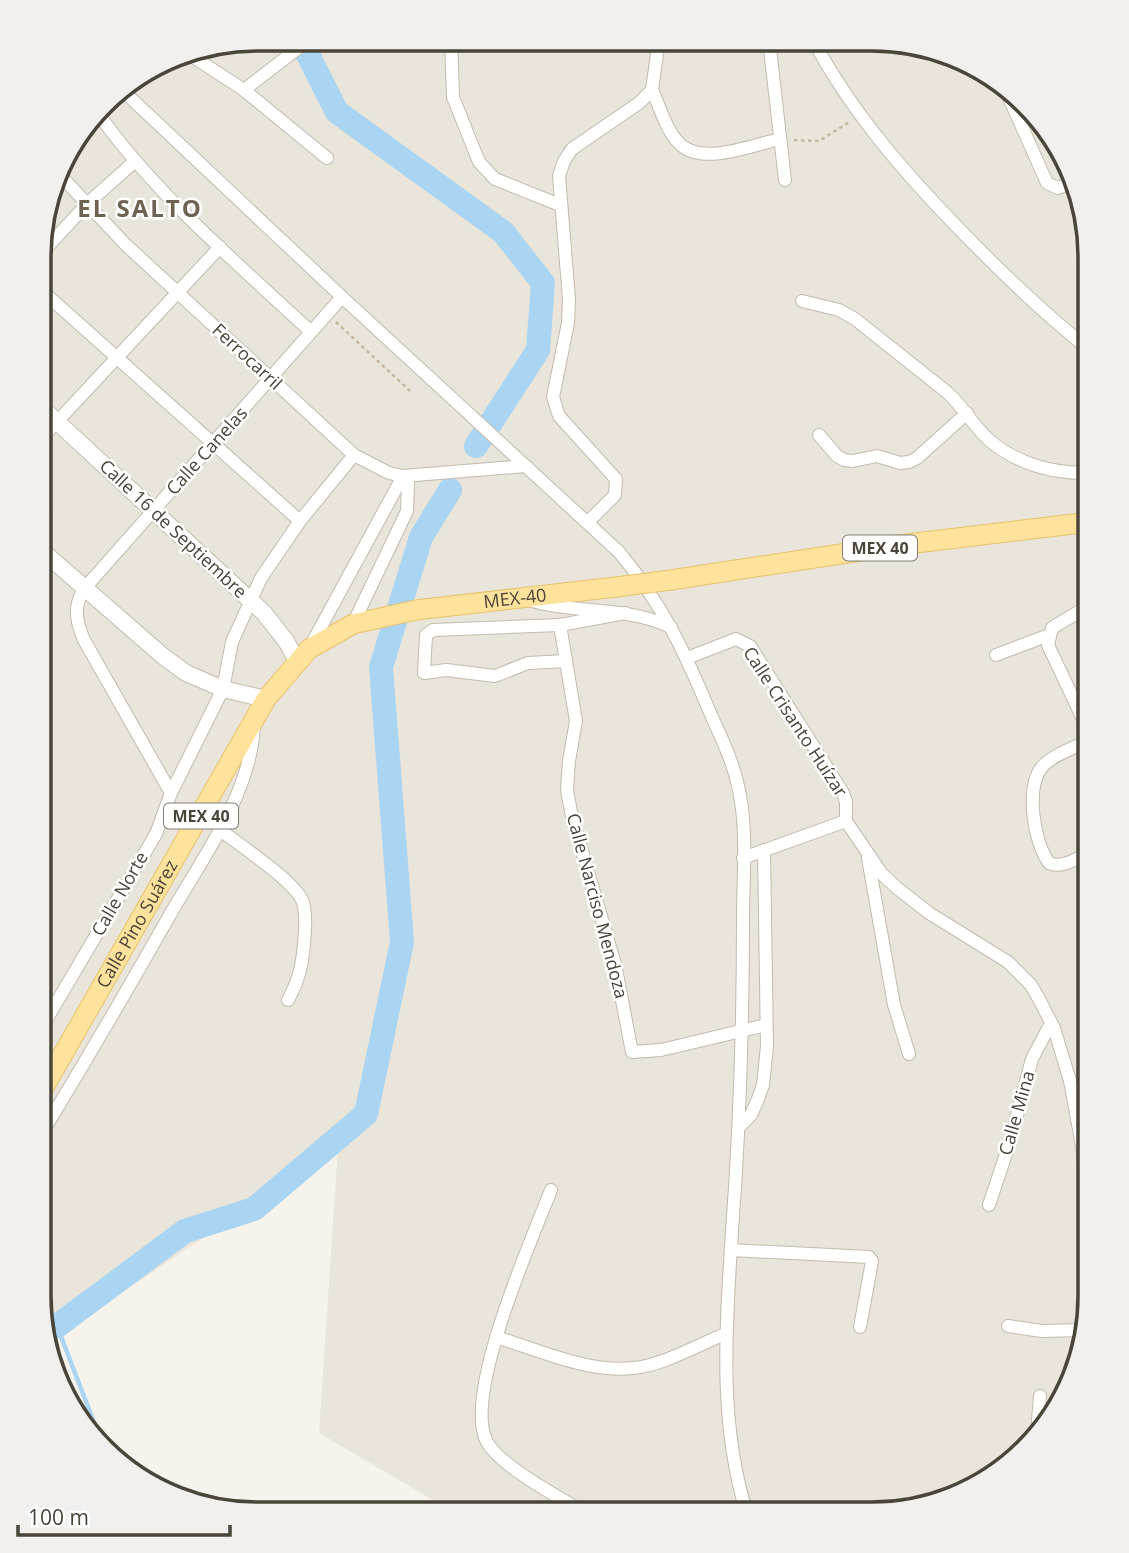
<svg xmlns="http://www.w3.org/2000/svg" width="1129" height="1553" font-family="'Open Sans',sans-serif">
	<style>
		.residential { fill: #eae5da }
		.lines { fill: none; stroke-linecap: round; stroke-linejoin: round }
		.stream { stroke: #a9d4f2; stroke-width: 4.5 }
		.river { stroke: #a9d4f2; stroke-width: 24 }
		.service-casing { stroke: #c2bbae; stroke-width: 8 }
		.minor-casing { stroke: #c2bbae; stroke-width: 14 }
		.tertiary-casing { stroke: #c2bbae; stroke-width: 18 }
		.primary-casing { stroke: #e6c16a; stroke-width: 21 }
		.path { stroke: #c4b79f; stroke-width: 2.5; stroke-dasharray: 3.5 3.5; stroke-linecap: butt }
		.service { stroke: #fff; stroke-width: 6 }
		.minor { stroke: #fff; stroke-width: 12 }
		.tertiary { stroke: #fff; stroke-width: 16 }
		.primary { stroke: #ffe39c; stroke-width: 19 }
		.primary-bridge-casing { stroke: #e6c16a; stroke-width: 21; stroke-linecap: butt }
		.primary-bridge { stroke: #ffe39c; stroke-width: 19 }
		.labels { text-anchor: middle; stroke-width: 5; stroke-linejoin: round; paint-order: stroke }
		.shield { fill: #fff; stroke: #817c74; stroke-width: 2 }
		.shield-label { font-size: 16px; font-weight: bold; fill: #4b4439 }
		.street-label { font-size: 18px; fill: #4b4439; stroke: #fff }
		.district-label { font-size: 24px; font-weight: bold; letter-spacing: 2px; fill: #6e6250; stroke: #fff }
		.rim { fill: none; stroke: #4b4439; stroke-width: 3.5 }
	</style>
	<rect width="100%" height="100%" fill="#f6f3ec"/>
	<!-- residential -->
	<path class="residential" d="M 256,39 L 902,40 L 1005,83 L 1068,160 L 1090,256 L 1090,1311 L 1054,1418 L 969,1492 L 873,1514 L 455,1513 L 319,1433 L 338,1147 L 49,1342 L 39,1297 L 40,227 L 67,148 L 113,92 L 186,50 Z"/>
	<g class="lines">
		<!-- stream -->
		<path class="stream" d="M 57,1326 L 100,1438"/>
		<!-- river -->
		<g class="river">
			<path d="M 300,39 L 337,112 L 503,232 L 543,283 L 538,350 L 476,446"/>
			<path d="M 46,1330 L 57,1326 L 185,1231 L 254,1209 L 366,1114 L 402,942 L 381,667 L 421,537 L 450,490"/>
		</g>
		<defs>
			<path id="service" d="M 407,1513 L 424,1506 L 445,1513"/>
			<g id="minor">
				<path d="M 451,39 L 453,97 L 479,162 L 495,179 L 560,205"/>
				<path d="M 769,40 L 785,180"/>
				<path d="M 813,40 C 853,115 909,178 968,238 C 1007,278 1047,316 1090,350"/>
				<path d="M 184,51 L 244,90 L 327,158"/>
				<path d="M 1002,82 L 1047,183 L 1058,188 L 1073,182"/>
				<path d="M 120,88 L 342,297 L 619,552 C 664,606 685,653 712,717 C 722,739 733,762 738,786 C 748,828 743,875 743,918 C 743,1023 740,1126 732,1231 C 726,1327 718,1421 747,1514"/>
				<path d="M 244,90 L 310,39"/>
				<path d="M 652,90 C 660,107 666,131 680,144 C 702,166 752,145 780,139"/>
				<path d="M 97,112 C 156,195 236,262 311,332"/>
				<path d="M 59,174 L 126,245 L 354,455 L 389,473 L 403,476 L 526,466"/>
				<path d="M 40,255 L 87,204 L 134,162"/>
				<path d="M 40,289 L 300,521"/>
				<path d="M 802,301 L 839,310 L 855,319 L 948,393 C 963,407 973,425 988,439 C 1016,464 1054,474 1090,473"/>
				<path d="M 819,435 L 837,456 L 844,460 L 853,461 L 877,456 L 900,463 L 909,462 L 917,458 L 967,413"/>
				<path d="M 40,440 L 220,247"/>
				<path d="M 588,522 L 615,495 L 616,479 L 559,416 L 553,397 L 568,323 L 569,299 L 559,176 L 564,161 L 572,149 L 639,103 L 652,90 L 659,40"/>
				<path d="M 532,601 C 578,614 627,606 671,627"/>
				<path d="M 353,624 L 407,511 L 408,483 L 403,476"/>
				<path d="M 560,625 L 576,721 L 569,761 L 567,790 L 572,817 L 615,964 L 632,1052 L 661,1050 L 766,1025"/>
				<path d="M 311,645 L 403,476"/>
				<path d="M 996,655 L 1049,635"/>
				<path d="M 687,658 L 736,639 L 750,646 L 843,793 L 846,802 L 846,821 L 882,874 L 897,888 L 929,913 L 1008,962 L 1031,985 L 1039,999 L 1054,1028 L 1070,1081 L 1082,1146 L 1090,1217"/>
				<path d="M 566,661 L 528,663 L 495,676 L 446,670 L 424,673 L 426,635 L 433,630 L 560,625 L 625,613"/>
				<path d="M 1090,734 L 1048,645 L 1052,628 L 1090,605"/>
				<path d="M 171,793 L 84,640 C 76,621 73,607 84,589 L 342,297"/>
				<path d="M 219,829 C 238,844 293,880 302,900 C 309,915 303,965 297,980 C 295,987 291,994 288,1000"/>
				<path d="M 1090,852 C 1077,858 1063,869 1049,863 C 1034,843 1025,788 1042,767 C 1052,755 1076,747 1090,740"/>
				<path d="M 743,858 L 846,821"/>
				<path d="M 868,858 L 894,1005 L 909,1054"/>
				<path d="M 39,1032 L 156,834 L 171,793 L 223,689 L 232,642 L 261,578 L 300,521 L 354,455"/>
				<path d="M 740,1126 L 751,1115 L 758,1099 L 763,1085 L 767,1046 L 764,850"/>
				<path d="M 39,1138 C 84,1064 128,989 171,913 C 204,856 251,793 254,725"/>
				<path d="M 551,1190 C 532,1239 462,1396 487,1442 C 501,1467 562,1499 587,1514"/>
				<path d="M 989,1205 L 1009,1145 L 1032,1059 L 1051,1023"/>
				<path d="M 731,1250 L 869,1257 L 872,1261 L 860,1327"/>
				<path d="M 1008,1326 L 1042,1331 L 1084,1330"/>
				<path d="M 496,1337 C 539,1350 587,1373 633,1368 C 661,1366 698,1345 725,1334"/>
				<path d="M 1037,1433 L 1040,1396"/>
			</g>
			<g id="tertiary">
				<path d="M 40,406 L 264,613 L 286,641 L 297,661"/>
				<path d="M 40,549 L 164,657 L 186,673 L 223,689 L 266,699"/>
			</g>
			<g id="primary">
				<path d="M 671,580 L 899,545 L 1090,522"/>
				<path id="s1" d="M 39,1096 L 266,699 L 309,649 L 353,624 L 416,610 L 616,587"/>
			</g>
		</defs>
		<!-- service casing -->
		<use href="#service" class="service-casing"/>
		<!-- minor casing -->
		<use href="#minor" class="minor-casing"/>
		<!-- tertiary casing -->
		<use href="#tertiary" class="tertiary-casing"/>
		<!-- primary casing -->
		<use href="#primary" class="primary-casing"/>
		<!-- path -->
		<g class="path">
			<path d="M 794,140 L 819,141 L 851,121"/>
			<path d="M 336,322 L 410,391"/>
		</g>
		<!-- service -->
		<use href="#service" class="service"/>
		<!-- minor -->
		<use href="#minor" class="minor"/>
		<!-- tertiary -->
		<use href="#tertiary" class="tertiary"/>
		<!-- primary -->
		<use href="#primary" class="primary"/>
		<defs>
			<path id="primary-bridge" d="M 616,587 L 671,580"/>
		</defs>
		<!-- primary-bridge casing -->
		<use href="#primary-bridge" class="primary-bridge-casing"/>
		<!-- primary-bridge -->
		<use href="#primary-bridge" class="primary-bridge"/>
	</g>
	<g class="labels">
		<!-- shield labels -->
		<g class="shield">
			<rect x="843" y="535.5" width="74" height="25" rx="5"/>
			<rect x="164" y="803.5" width="74" height="25" rx="5"/>
		</g>
		<g class="shield-label">
			<text x="880" y="554">MEX 40</text>
			<text x="201" y="822">MEX 40</text>
		</g>
		<!-- street labels -->
		<g class="street-label">
			<text transform="translate(247 357) rotate(43)" y="6">Ferrocarril</text>
			<text transform="translate(207 451) rotate(-48)" y="6">Calle Canelas</text>
			<text transform="translate(173 529) rotate(43)" y="6">Calle 16 de Septiembre</text>
			<text dy="6" stroke="none"><textPath href="#s1" startOffset="738">MEX-40</textPath></text>
			<text transform="translate(795 722) rotate(57)" y="6">Calle Crisanto Huízar</text>
			<text transform="translate(120 894) rotate(-60)" y="6">Calle Norte</text>
			<text transform="translate(597 906) rotate(75)" y="6">Calle Narciso Mendoza</text>
			<text dy="6" stroke="none"><textPath href="#s1" startOffset="198">Calle Pino Suárez</textPath></text>
			<text transform="translate(1017 1113) rotate(-74)" y="6">Calle Mina</text>
		</g>
		<!-- district labels -->
		<g class="district-label">
			<text x="140" y="217">EL SALTO</text>
		</g>
	</g>
	<!-- crop -->
	<path d="M0 0H1129V1553H0ZM257 51H872A206 206 0 0 1 1078 257V1296A206 206 0 0 1 872 1502H257A206 206 0 0 1 51 1296V257A206 206 0 0 1 257 51Z" fill="#f1f0ef" fill-rule="evenodd"/>
	<path class="rim" d="M257 51H872A206 206 0 0 1 1078 257V1296A206 206 0 0 1 872 1502H257A206 206 0 0 1 51 1296V257A206 206 0 0 1 257 51Z"/>
	<!-- scale -->
	<path d="M18 1525v10h212v-10" fill="none" stroke="#4b4439" stroke-width="3.5"/>
	<text x="28" y="1525" font-size="21" fill="#4b4439" stroke="#ffffff" stroke-width="5" paint-order="stroke">100 m</text>
</svg>
